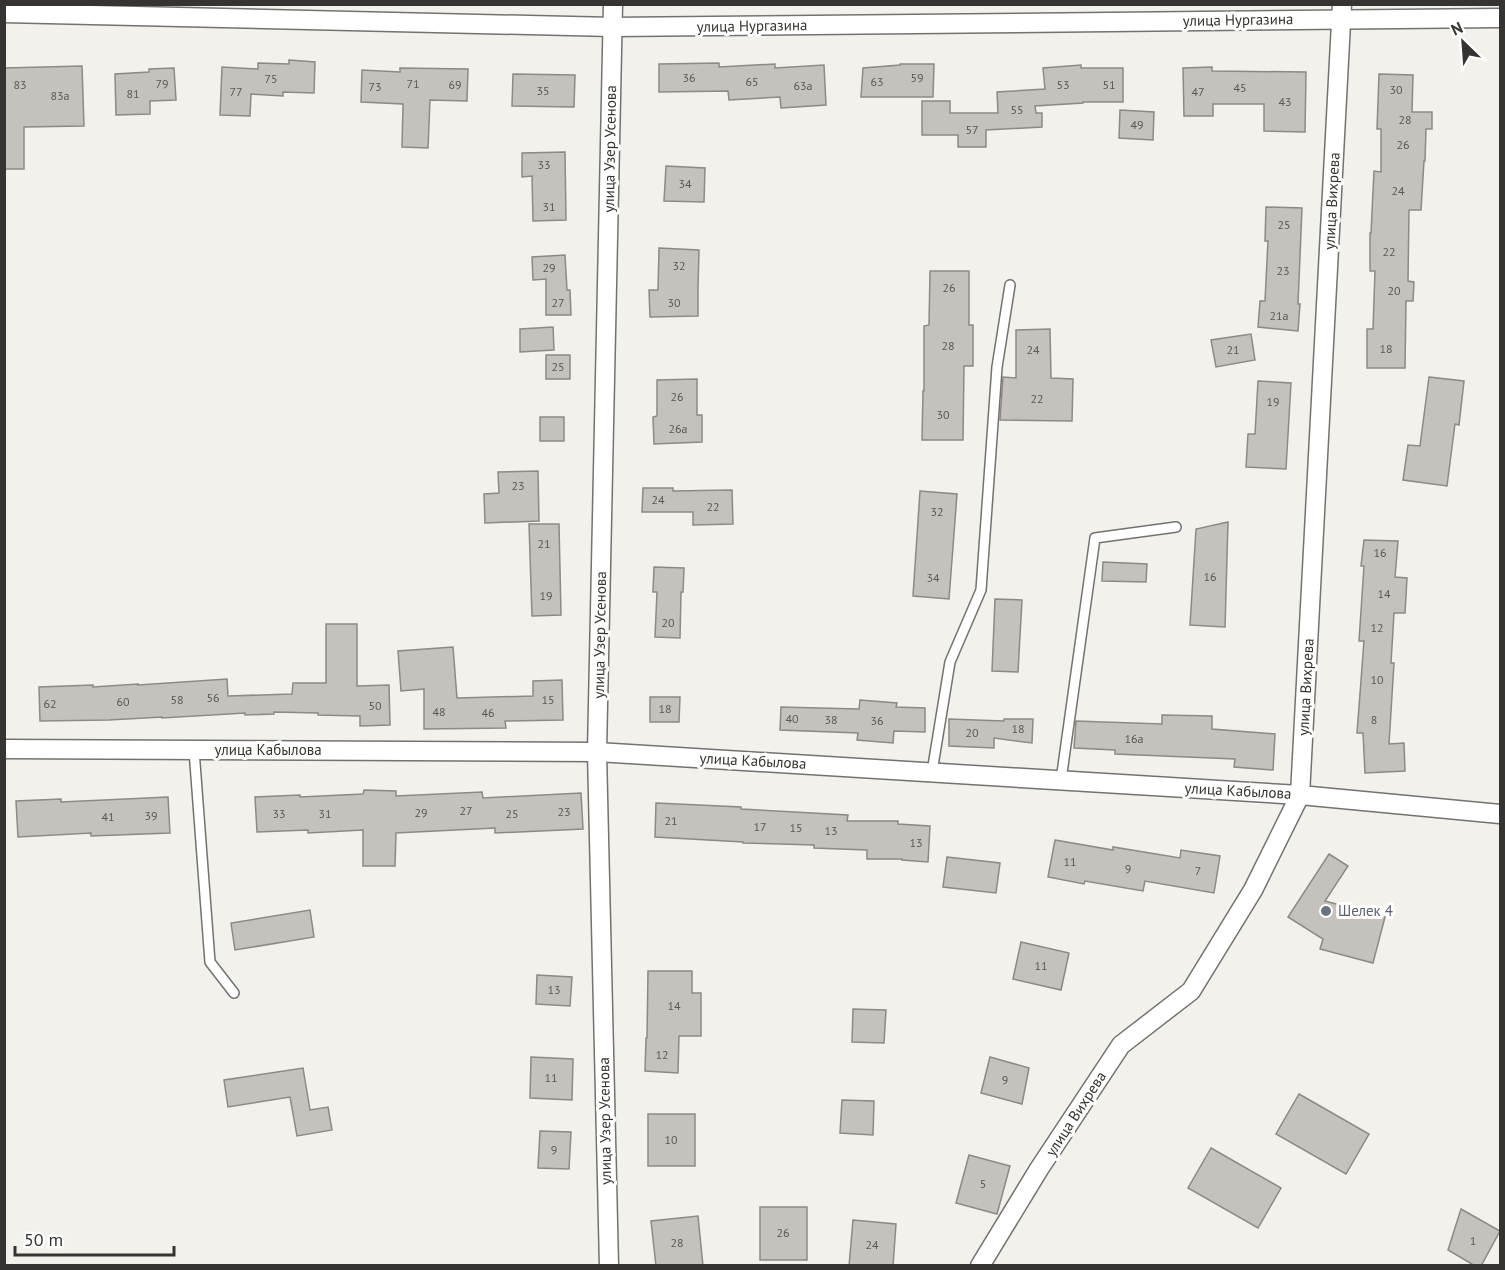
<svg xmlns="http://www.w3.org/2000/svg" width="1505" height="1270" font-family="'PT Sans',sans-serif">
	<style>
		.building { fill: #c5c2bd; stroke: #8c8a85; stroke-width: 1.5 }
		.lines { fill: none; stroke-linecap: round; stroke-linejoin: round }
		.lane-casing { stroke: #74726e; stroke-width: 12 }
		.street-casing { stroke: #74726e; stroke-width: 21 }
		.lane { stroke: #fff; stroke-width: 9 }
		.street { stroke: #fff; stroke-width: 18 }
		.worship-dot { fill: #6b7280; stroke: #fffffe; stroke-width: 2 }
		.labels { text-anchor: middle; stroke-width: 6; stroke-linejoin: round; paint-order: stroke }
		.number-label { font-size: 12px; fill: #595855 }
		.street-label { font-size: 15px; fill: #353432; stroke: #fffffe }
		.worship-label { font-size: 15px; fill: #5b616d; stroke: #fffffe; text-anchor: start }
	</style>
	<rect width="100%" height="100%" fill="#f3f1ec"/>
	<!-- building -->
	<g class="building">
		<path d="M 289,60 L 315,62 L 314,93 L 283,92 L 283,96 L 251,94 L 250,116 L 220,115 L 222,67 L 258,69 L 258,63 L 289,64 Z"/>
		<path d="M 719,63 L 719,67 L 775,64 L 775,68 L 824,65 L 826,105 L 781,108 L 780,97 L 729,100 L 728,91 L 659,92 L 659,64 Z"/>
		<path d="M 900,64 L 934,64 L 933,97 L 861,97 L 863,68 L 900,65 Z"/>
		<path d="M 1081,65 L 1081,68 L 1123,68 L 1123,102 L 1083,102 L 1083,103 L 1035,106 L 1036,113 L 1042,113 L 1042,127 L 986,130 L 986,147 L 958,147 L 958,135 L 922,135 L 922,101 L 950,101 L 950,113 L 998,113 L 997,92 L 1045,89 L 1043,68 Z"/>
		<path d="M 82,66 L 84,126 L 24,127 L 24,169 L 4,169 L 4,68 Z"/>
		<path d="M 1212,67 L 1212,71 L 1306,72 L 1305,132 L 1264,131 L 1264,104 L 1213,104 L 1213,116 L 1184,116 L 1183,68 Z"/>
		<path d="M 174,68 L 176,100 L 150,101 L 150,114 L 116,115 L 115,74 L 149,72 L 149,69 Z"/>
		<path d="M 400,68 L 468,69 L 467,101 L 430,100 L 428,148 L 402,147 L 403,104 L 361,102 L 362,70 L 400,72 Z"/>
		<path d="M 513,74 L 575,75 L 574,107 L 512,106 Z"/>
		<path d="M 1379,74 L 1413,75 L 1412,112 L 1432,112 L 1432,129 L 1426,129 L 1425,161 L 1424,161 L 1421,210 L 1409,210 L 1408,281 L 1414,282 L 1413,301 L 1406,301 L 1405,368 L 1367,368 L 1367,329 L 1373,329 L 1375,271 L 1370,271 L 1370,233 L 1371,233 L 1374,171 L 1381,172 L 1381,129 L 1377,129 Z"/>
		<path d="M 1120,110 L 1154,112 L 1153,140 L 1119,138 Z"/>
		<path d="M 565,152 L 566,220 L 533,221 L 532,176 L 522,177 L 522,153 Z"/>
		<path d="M 666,166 L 705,168 L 704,202 L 664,201 Z"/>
		<path d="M 1266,207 L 1302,208 L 1298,304 L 1300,304 L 1298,331 L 1258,327 L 1260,301 L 1265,301 L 1268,241 L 1265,241 Z"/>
		<path d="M 659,248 L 699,250 L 698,289 L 698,316 L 650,317 L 649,290 L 658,290 Z"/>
		<path d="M 565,255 L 567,290 L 570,290 L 571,315 L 546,315 L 546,279 L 533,280 L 532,257 Z"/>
		<path d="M 930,271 L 969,271 L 969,325 L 973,325 L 973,366 L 964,366 L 963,440 L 922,440 L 923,391 L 924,391 L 924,326 L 929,325 Z"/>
		<path d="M 553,327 L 554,350 L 520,352 L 520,329 Z"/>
		<path d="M 1050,329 L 1051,378 L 1073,379 L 1072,421 L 1000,420 L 1003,377 L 1016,378 L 1016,330 Z"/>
		<path d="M 1251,334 L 1255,360 L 1216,367 L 1211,340 Z"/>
		<rect x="546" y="355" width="24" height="24"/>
		<path d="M 1429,377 L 1464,381 L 1459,425 L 1455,424 L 1447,486 L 1403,480 L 1408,445 L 1420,446 Z"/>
		<path d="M 697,379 L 697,415 L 702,415 L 702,442 L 654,444 L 653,417 L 657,416 L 657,380 Z"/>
		<path d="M 1258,381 L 1291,383 L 1286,469 L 1246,467 L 1248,434 L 1255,434 Z"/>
		<rect x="540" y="417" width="24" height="24"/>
		<path d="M 538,471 L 539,521 L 485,523 L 484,494 L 499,493 L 498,472 Z"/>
		<path d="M 643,488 L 673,488 L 673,491 L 732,490 L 733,524 L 693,525 L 693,512 L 642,512 Z"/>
		<path d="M 920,491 L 957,494 L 949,599 L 913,596 Z"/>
		<path d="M 1228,522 L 1225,627 L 1190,625 L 1196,529 Z"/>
		<path d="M 529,524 L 559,524 L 561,615 L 532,616 Z"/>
		<path d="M 1364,540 L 1398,541 L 1395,577 L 1407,578 L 1405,613 L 1394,613 L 1391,663 L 1394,663 L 1389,744 L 1404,743 L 1405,771 L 1365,773 L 1363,733 L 1357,733 L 1364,641 L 1359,641 L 1364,566 L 1361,566 Z"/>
		<path d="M 1103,562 L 1147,564 L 1146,582 L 1102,581 Z"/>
		<path d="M 654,567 L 684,568 L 683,592 L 681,592 L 680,638 L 655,637 L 657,592 L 653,592 Z"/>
		<path d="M 995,599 L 1022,600 L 1018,672 L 992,671 Z"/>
		<path d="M 326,624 L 357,624 L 357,686 L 389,685 L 390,725 L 360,726 L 360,716 L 318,715 L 318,713 L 274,712 L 274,714 L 245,715 L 245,713 L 162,718 L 162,717 L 109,720 L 40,721 L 39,687 L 93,685 L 93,687 L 138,684 L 138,685 L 227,679 L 228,696 L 292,694 L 293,683 L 326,683 Z"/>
		<path d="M 453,647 L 457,698 L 533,696 L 533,681 L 562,680 L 563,720 L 505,721 L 506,728 L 424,729 L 424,689 L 401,691 L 398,651 Z"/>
		<path d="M 650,697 L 680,697 L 679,722 L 650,722 Z"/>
		<path d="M 860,700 L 897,703 L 896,707 L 925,708 L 925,732 L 894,731 L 893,743 L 857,740 L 858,733 L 780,730 L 781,707 L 859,709 Z"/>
		<path d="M 1162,715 L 1212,716 L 1212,729 L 1275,734 L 1273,770 L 1234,767 L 1235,759 L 1115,754 L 1115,750 L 1074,748 L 1076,721 L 1162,724 Z"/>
		<path d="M 949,719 L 1004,721 L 1004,719 L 1033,719 L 1032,743 L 994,738 L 994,748 L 949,746 Z"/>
		<path d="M 364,790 L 396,791 L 396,796 L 482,792 L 483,798 L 581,793 L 583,829 L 495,833 L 495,828 L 396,833 L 395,866 L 363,866 L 363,830 L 308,833 L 308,830 L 257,832 L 255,797 L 300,795 L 300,797 L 363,794 Z"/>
		<path d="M 168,797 L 170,833 L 91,836 L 91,833 L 18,837 L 16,801 L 61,799 L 61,802 Z"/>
		<path d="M 656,803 L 741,807 L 741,809 L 848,815 L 847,821 L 898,821 L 898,824 L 930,826 L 928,862 L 902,860 L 902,859 L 867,859 L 867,850 L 814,848 L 814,845 L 743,843 L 743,842 L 655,837 Z"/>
		<path d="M 1055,840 L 1113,850 L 1113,847 L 1180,858 L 1181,850 L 1220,856 L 1214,893 L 1145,881 L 1143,891 L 1085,881 L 1084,884 L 1048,877 Z"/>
		<path d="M 1329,854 L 1348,866 L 1325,901 L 1385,917 L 1373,963 L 1320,949 L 1323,939 L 1288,917 Z"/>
		<path d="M 947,857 L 1000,863 L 996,893 L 943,887 Z"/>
		<path d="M 310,910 L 314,937 L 235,950 L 231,923 Z"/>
		<path d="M 1021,942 L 1069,953 L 1061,990 L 1013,979 Z"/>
		<path d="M 648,971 L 692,971 L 692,993 L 701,993 L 701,1036 L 679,1036 L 678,1073 L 645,1071 L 646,1038 L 647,1038 Z"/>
		<path d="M 537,975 L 572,977 L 570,1006 L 536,1004 Z"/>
		<path d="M 853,1009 L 886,1010 L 884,1043 L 852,1042 Z"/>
		<path d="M 531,1057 L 573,1059 L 572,1100 L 530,1098 Z"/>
		<path d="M 990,1057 L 1029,1068 L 1022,1104 L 981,1093 Z"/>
		<path d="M 303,1068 L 310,1110 L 328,1107 L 332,1130 L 297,1136 L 290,1097 L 228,1107 L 224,1080 Z"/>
		<path d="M 1299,1094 L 1369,1134 L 1346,1174 L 1276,1134 Z"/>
		<path d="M 842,1100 L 874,1101 L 873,1135 L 840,1133 Z"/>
		<rect x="648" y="1114" width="47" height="52"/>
		<path d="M 540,1131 L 571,1132 L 569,1169 L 538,1168 Z"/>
		<path d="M 1211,1148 L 1281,1188 L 1258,1228 L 1188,1188 Z"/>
		<path d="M 969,1155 L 1010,1166 L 997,1214 L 956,1203 Z"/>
		<rect x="760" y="1207" width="47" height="53"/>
		<path d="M 1461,1209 L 1500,1231 L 1481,1266 L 1475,1266 L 1448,1250 Z"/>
		<path d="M 698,1216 L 703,1266 L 656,1266 L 651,1221 Z"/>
		<path d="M 853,1220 L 896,1224 L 893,1266 L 849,1266 Z"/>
	</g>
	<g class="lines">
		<defs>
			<g id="lane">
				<path d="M 194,750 L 210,962 L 234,993"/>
				<path d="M 932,772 L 950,662 L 981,590 L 997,367 L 1010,285"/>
				<path d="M 1061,780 L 1095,538 L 1176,527"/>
			</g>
			<g id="street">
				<path d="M 4,13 L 613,27 L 1500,18"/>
				<path d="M 4,749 L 597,752 L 1300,795 L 1500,814"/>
				<path d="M 609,1266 L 597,752 L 613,4"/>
				<path d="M 980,1266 L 1039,1169 L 1121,1045 L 1191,991 L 1253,890 L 1300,795 L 1342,4"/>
			</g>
		</defs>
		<!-- lane casing -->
		<use href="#lane" class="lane-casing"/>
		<!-- street casing -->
		<use href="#street" class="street-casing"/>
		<!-- lane -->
		<use href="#lane" class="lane"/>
		<!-- street -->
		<use href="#street" class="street"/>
	</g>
	<!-- markers -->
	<circle class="worship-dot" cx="1326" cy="911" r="6"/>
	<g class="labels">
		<!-- number labels -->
		<g class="number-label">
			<text x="689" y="82">36</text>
			<text x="917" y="82">59</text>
			<text x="271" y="83">75</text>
			<text x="752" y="86">65</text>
			<text x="877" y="86">63</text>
			<text x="162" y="88">79</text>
			<text x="413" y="88">71</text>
			<text x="20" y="89">83</text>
			<text x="455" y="89">69</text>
			<text x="1063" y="89">53</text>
			<text x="1109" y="89">51</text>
			<text x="803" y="90">63а</text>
			<text x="375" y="91">73</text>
			<text x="1240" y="92">45</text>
			<text x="1396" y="94">30</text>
			<text x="543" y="95">35</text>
			<text x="236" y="96">77</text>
			<text x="1198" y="96">47</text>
			<text x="133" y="98">81</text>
			<text x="60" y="100">83а</text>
			<text x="1285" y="106">43</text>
			<text x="1017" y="114">55</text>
			<text x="1405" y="124">28</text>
			<text x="1137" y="129">49</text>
			<text x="972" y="134">57</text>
			<text x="1403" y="149">26</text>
			<text x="544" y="169">33</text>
			<text x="685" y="188">34</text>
			<text x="1398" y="195">24</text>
			<text x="549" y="211">31</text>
			<text x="1284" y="229">25</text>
			<text x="1389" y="256">22</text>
			<text x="679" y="270">32</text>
			<text x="549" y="272">29</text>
			<text x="1283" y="275">23</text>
			<text x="949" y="292">26</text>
			<text x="1394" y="295">20</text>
			<text x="558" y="307">27</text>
			<text x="674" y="307">30</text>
			<text x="1279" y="320">21а</text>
			<text x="948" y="350">28</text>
			<text x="1386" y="353">18</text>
			<text x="1033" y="354">24</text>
			<text x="1233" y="354">21</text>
			<text x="558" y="371">25</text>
			<text x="677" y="401">26</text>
			<text x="1037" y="403">22</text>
			<text x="1273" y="406">19</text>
			<text x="943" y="419">30</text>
			<text x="678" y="433">26а</text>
			<text x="518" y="490">23</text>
			<text x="658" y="504">24</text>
			<text x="713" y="511">22</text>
			<text x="937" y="516">32</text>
			<text x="544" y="548">21</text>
			<text x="1380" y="557">16</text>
			<text x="1210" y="581">16</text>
			<text x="933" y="582">34</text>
			<text x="1384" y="598">14</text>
			<text x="546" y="600">19</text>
			<text x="668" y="627">20</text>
			<text x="1377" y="632">12</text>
			<text x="1377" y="684">10</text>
			<text x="213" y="702">56</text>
			<text x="177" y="704">58</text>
			<text x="548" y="704">15</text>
			<text x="123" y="706">60</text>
			<text x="50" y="708">62</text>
			<text x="375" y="710">50</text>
			<text x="665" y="713">18</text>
			<text x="439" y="716">48</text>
			<text x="488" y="717">46</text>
			<text x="792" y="723">40</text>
			<text x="831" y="724">38</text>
			<text x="1374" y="724">8</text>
			<text x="877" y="725">36</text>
			<text x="1018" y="733">18</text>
			<text x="972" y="737">20</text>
			<text x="1134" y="743">16а</text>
			<text x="466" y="815">27</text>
			<text x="564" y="816">23</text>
			<text x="421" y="817">29</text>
			<text x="279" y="818">33</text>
			<text x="325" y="818">31</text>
			<text x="512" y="818">25</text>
			<text x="151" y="820">39</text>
			<text x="108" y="821">41</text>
			<text x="671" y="825">21</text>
			<text x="760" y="831">17</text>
			<text x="796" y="832">15</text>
			<text x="831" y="835">13</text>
			<text x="916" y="847">13</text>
			<text x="1070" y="866">11</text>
			<text x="1128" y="873">9</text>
			<text x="1198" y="875">7</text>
			<text x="1041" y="970">11</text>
			<text x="554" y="994">13</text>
			<text x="674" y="1010">14</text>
			<text x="662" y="1059">12</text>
			<text x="551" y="1082">11</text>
			<text x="1005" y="1084">9</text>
			<text x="671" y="1144">10</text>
			<text x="554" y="1154">9</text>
			<text x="983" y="1188">5</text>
			<text x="783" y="1237">26</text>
			<text x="1473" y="1245">1</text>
			<text x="677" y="1247">28</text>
			<text x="872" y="1249">24</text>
		</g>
		<!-- street labels -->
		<g class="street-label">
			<text transform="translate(1238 20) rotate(-1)" y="5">улица Нургазина</text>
			<text transform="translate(752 26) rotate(-1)" y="5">улица Нургазина</text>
			<text transform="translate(610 149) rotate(-89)" y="5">улица Узер Усенова</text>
			<text transform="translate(1332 201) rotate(-87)" y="5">улица Вихрева</text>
			<text transform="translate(600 635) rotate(-89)" y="5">улица Узер Усенова</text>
			<text transform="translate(1306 687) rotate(-87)" y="5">улица Вихрева</text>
			<text x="268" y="755">улица Кабылова</text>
			<text transform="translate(753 761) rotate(3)" y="5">улица Кабылова</text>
			<text transform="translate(1238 791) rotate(3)" y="5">улица Кабылова</text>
			<text transform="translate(1076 1114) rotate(-57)" y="5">улица Вихрева</text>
			<text transform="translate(605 1121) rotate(-91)" y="5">улица Узер Усенова</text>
		</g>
		<!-- worship labels -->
		<g class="worship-label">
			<text x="1338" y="916">Шелек 4</text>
		</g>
	</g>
	<!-- border -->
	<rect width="1505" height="1270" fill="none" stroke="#353432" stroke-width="12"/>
	<!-- north arrow -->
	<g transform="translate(1463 42) rotate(335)" stroke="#fffffe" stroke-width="4.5" paint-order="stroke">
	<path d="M0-4.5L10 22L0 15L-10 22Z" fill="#353432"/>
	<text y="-9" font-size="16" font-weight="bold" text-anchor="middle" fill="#353432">N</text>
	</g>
	<!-- scale -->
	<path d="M15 1246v9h159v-9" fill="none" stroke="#353432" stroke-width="3"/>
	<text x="24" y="1246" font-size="18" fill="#353432" stroke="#fffffe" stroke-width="4.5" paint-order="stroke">50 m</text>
</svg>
